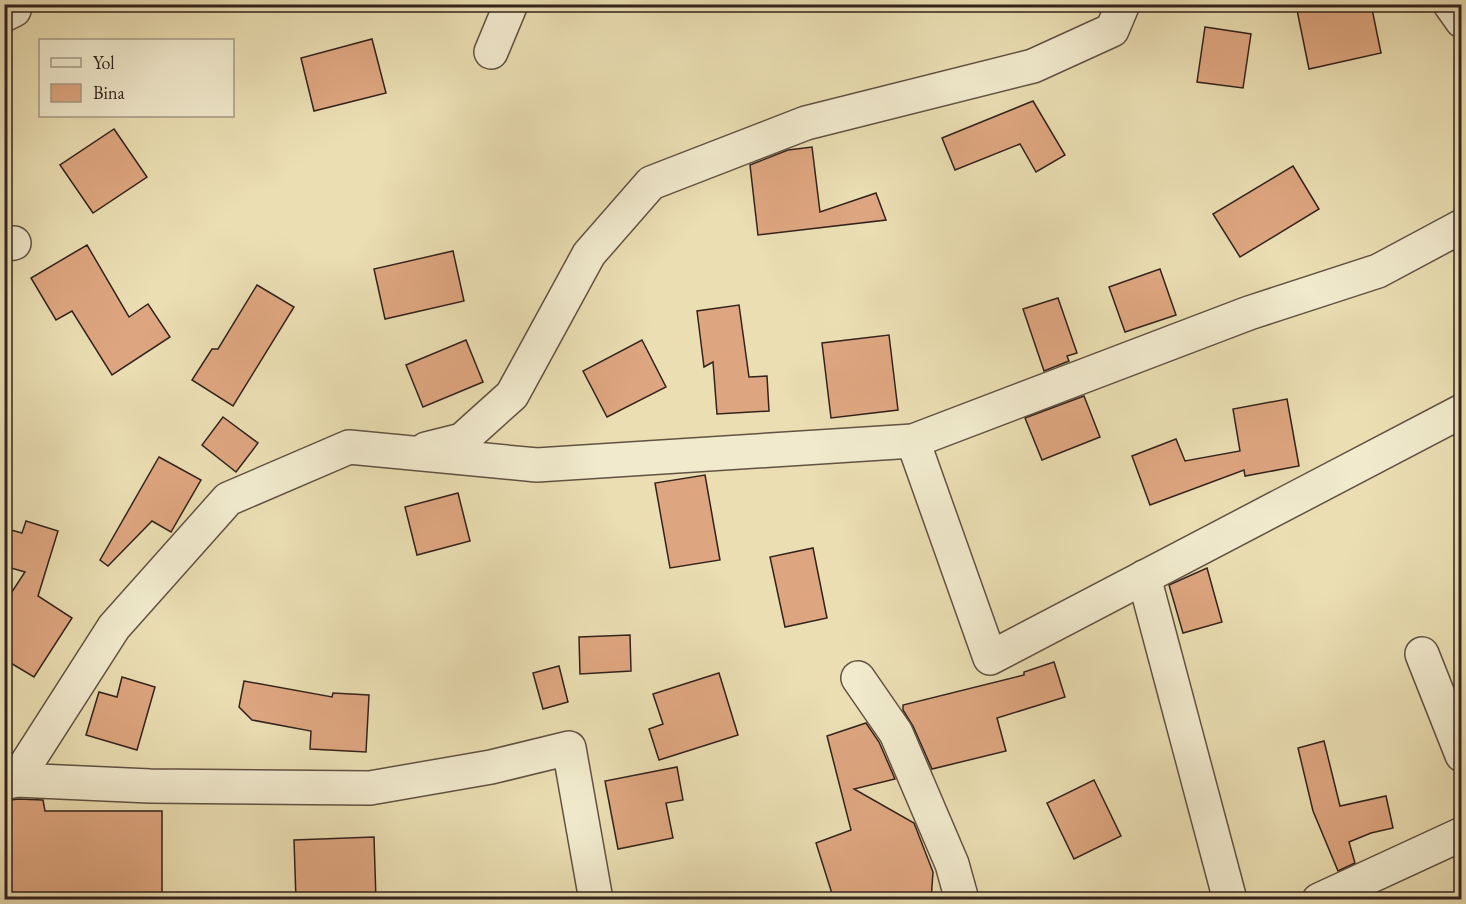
<svg xmlns="http://www.w3.org/2000/svg" width="1466" height="904" font-family="'EB Garamond',serif">
	<style>
		.building { fill: #dea680; stroke: #33231c; stroke-width: 1.5 }
		.lines { fill: none; stroke-linecap: round; stroke-linejoin: round }
		.minor-casing { stroke: #615242; stroke-width: 36 }
		.minor { stroke: #f1eacd; stroke-width: 33 }
	</style>
	<rect width="100%" height="100%" fill="#eadeb2"/>
	<filter id="stains"><feTurbulence type="fractalNoise" baseFrequency=".00333" numOctaves="4"/><feColorMatrix values="0 0 0 0 .2 0 0 0 0 .09 0 0 0 0 .02 0 0 0 .5 -.17"/></filter>
	<radialGradient id="worn" r=".72"><stop offset=".6" stop-color="#630" stop-opacity="0"/><stop offset="1" stop-color="#630" stop-opacity=".3"/></radialGradient>
	<!-- building -->
	<g class="building">
		<path d="M 1324,4 L 1371,4 L 1381,53 L 1309,69 L 1297,10 Z"/>
		<path d="M 1205,27 L 1251,34 L 1243,88 L 1197,82 Z"/>
		<path d="M 372,39 L 386,93 L 314,111 L 301,58 Z"/>
		<path d="M 1033,101 L 1065,155 L 1036,172 L 1020,144 L 955,170 L 942,138 Z"/>
		<path d="M 114,129 L 147,177 L 93,213 L 60,165 Z"/>
		<path d="M 812,147 L 820,212 L 876,193 L 886,220 L 758,235 L 750,165 L 788,150 Z"/>
		<path d="M 1293,166 L 1319,209 L 1240,257 L 1213,214 Z"/>
		<path d="M 87,245 L 129,317 L 148,304 L 170,337 L 112,375 L 72,311 L 56,320 L 31,278 Z"/>
		<path d="M 453,251 L 464,301 L 385,319 L 374,269 Z"/>
		<path d="M 1160,269 L 1176,315 L 1125,332 L 1109,287 Z"/>
		<path d="M 257,285 L 294,307 L 233,406 L 192,380 L 212,349 L 218,349 Z"/>
		<path d="M 1058,298 L 1077,353 L 1067,356 L 1069,361 L 1044,371 L 1023,309 Z"/>
		<path d="M 739,305 L 749,377 L 767,376 L 769,411 L 717,414 L 713,362 L 704,367 L 697,311 Z"/>
		<path d="M 889,335 L 898,410 L 831,418 L 822,343 Z"/>
		<path d="M 466,340 L 483,382 L 423,407 L 406,365 Z"/>
		<path d="M 642,340 L 666,387 L 607,417 L 583,371 Z"/>
		<path d="M 1084,396 L 1100,437 L 1042,460 L 1025,418 Z"/>
		<path d="M 1287,399 L 1299,466 L 1245,476 L 1244,470 L 1150,505 L 1132,456 L 1176,439 L 1185,461 L 1240,451 L 1233,409 Z"/>
		<path d="M 223,417 L 258,443 L 236,472 L 202,445 Z"/>
		<path d="M 159,457 L 201,480 L 171,532 L 152,521 L 108,566 L 100,560 Z"/>
		<path d="M 705,475 L 720,560 L 670,568 L 655,483 Z"/>
		<path d="M 458,493 L 470,541 L 417,555 L 405,507 Z"/>
		<path d="M 26,521 L 58,531 L 38,596 L 72,618 L 34,677 L 4,659 L 4,604 L 25,572 L 4,566 L 4,528 L 22,533 Z"/>
		<path d="M 813,548 L 827,618 L 785,627 L 770,557 Z"/>
		<path d="M 1207,568 L 1222,622 L 1183,633 L 1169,585 Z"/>
		<path d="M 630,635 L 631,671 L 580,674 L 579,637 Z"/>
		<path d="M 1054,662 L 1065,697 L 997,718 L 1006,751 L 932,769 L 913,726 L 903,710 L 903,705 L 1024,675 L 1024,672 Z"/>
		<path d="M 559,666 L 568,702 L 543,709 L 533,673 Z"/>
		<path d="M 719,673 L 738,735 L 659,760 L 649,729 L 663,724 L 653,694 Z"/>
		<path d="M 122,677 L 155,687 L 137,750 L 86,735 L 99,692 L 117,697 Z"/>
		<path d="M 244,681 L 332,697 L 333,693 L 369,695 L 366,752 L 310,749 L 311,731 L 252,720 L 239,707 Z"/>
		<path d="M 866,723 L 879,742 L 895,779 L 854,789 L 914,823 L 933,872 L 931,900 L 834,900 L 816,843 L 851,830 L 827,736 Z"/>
		<path d="M 1324,741 L 1340,806 L 1386,796 L 1393,828 L 1371,833 L 1349,842 L 1355,863 L 1338,871 L 1313,811 L 1298,748 Z"/>
		<path d="M 677,767 L 683,800 L 666,803 L 673,838 L 618,849 L 605,781 Z"/>
		<path d="M 1094,780 L 1121,836 L 1074,859 L 1047,803 Z"/>
		<path d="M 18,799 L 43,800 L 45,811 L 162,811 L 162,900 L 4,900 L 4,801 Z"/>
		<path d="M 374,837 L 376,900 L 296,900 L 294,840 Z"/>
	</g>
	<g class="lines">
		<defs>
			<g id="minor">
				<path d="M 1450,4 L 1462,21"/>
				<path d="M 4,15 L 14,10 L 16,4"/>
				<path d="M 491,52 L 511,4"/>
				<path d="M 4,244 L 14,243"/>
				<path d="M 913,441 L 990,658 L 1462,411"/>
				<path d="M 426,449 L 462,440 L 512,395 L 589,254 L 651,183 L 806,123 L 1033,66 L 1112,30 L 1123,4"/>
				<path d="M 1144,577 L 1230,900"/>
				<path d="M 1422,654 L 1462,755"/>
				<path d="M 858,678 L 896,733 L 952,864 L 962,900"/>
				<path d="M 16,780 L 114,627 L 228,499 L 349,447 L 537,465 L 913,441 L 1249,313 L 1378,271 L 1462,226"/>
				<path d="M 4,783 L 16,780 L 150,786 L 370,788 L 491,767 L 569,748 L 596,900"/>
				<path d="M 1319,900 L 1462,834"/>
			</g>
		</defs>
		<!-- minor casing -->
		<use href="#minor" class="minor-casing"/>
		<!-- minor -->
		<use href="#minor" class="minor"/>
	</g>
	<!-- margin -->
	<rect width="1466" height="904" fill="none" stroke="#eadeb2" stroke-width="24"/>
	<rect x="6" y="6" width="1454" height="892" fill="none" stroke="#33231c" stroke-width="3"/>
	<rect x="12" y="12" width="1442" height="880" fill="none" stroke="#33231c" stroke-width="1.5"/>
	<!-- legend -->
	<rect x="39" y="39" width="195" height="78" fill="#f1eacd" stroke="#a59a86" stroke-width="1.5"/>
	<rect x="51" y="58" width="30" height="9" fill="#f1eacd" stroke="#a59a86" stroke-width="1.5"/>
	<text x="93" y="69" font-size="18" fill="#33231c">Yol</text>
	<rect x="51" y="84" width="30" height="18" fill="#dea680" stroke="#a59a86" stroke-width="1.5"/>
	<text x="93" y="99" font-size="18" fill="#33231c">Bina</text>
	<rect width="100%" height="100%" filter="url(#stains)"/>
	<rect width="100%" height="100%" fill="url(#worn)"/>
</svg>
